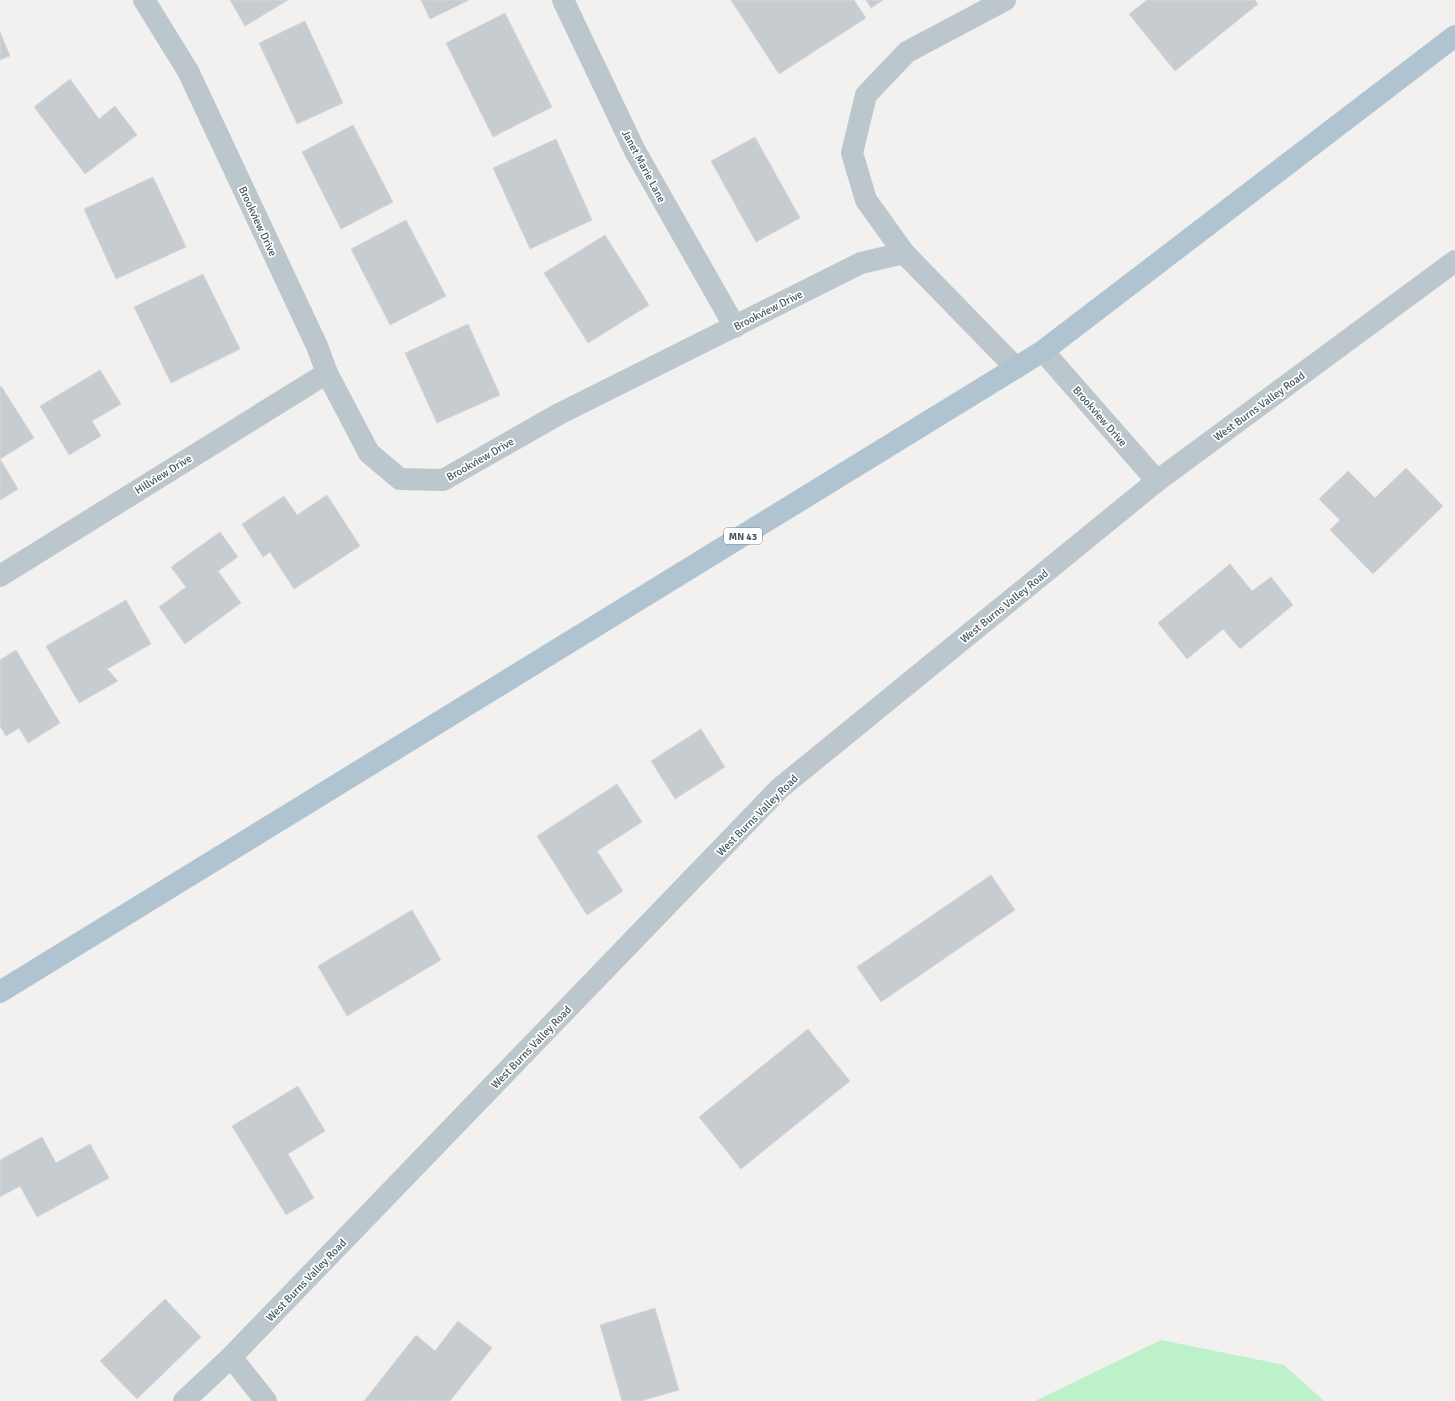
<svg xmlns="http://www.w3.org/2000/svg" width="1455" height="1401" font-family="Signika,sans-serif">
	<style>
		.green { fill: #bdf1ca }
		.building { fill: #c7ccd0; stroke: #d4d7dc }
		.lines { fill: none; stroke-linecap: round; stroke-linejoin: round }
		.street { stroke: #bbc7cd; stroke-width: 22 }
		.primary { stroke: #afc4d0; stroke-width: 22 }
		.labels { text-anchor: middle; stroke-width: 3.5; stroke-linejoin: round; paint-order: stroke }
		.shield { fill: #fff; stroke: #7e898f; stroke-width: 1 }
		.shield-label { font-size: 10px; font-weight: bold; fill: #47575f }
		.street-label { font-size: 11px; fill: #47575f; stroke: #fff }
	</style>
	<rect width="100%" height="100%" fill="#f3f0f0"/>
	<!-- green -->
	<path class="green" d="M 1161,1340 L 1284,1365 L 1324,1401 L 1035,1401 Z"/>
	<!-- building -->
	<g class="building">
		<path d="M 230,0 L 288,0 L 245,26 Z"/>
		<path d="M 421,0 L 469,0 L 430,19 Z"/>
		<path d="M 731,0 L 854,0 L 866,18 L 779,74 Z"/>
		<path d="M 866,0 L 883,0 L 871,8 Z"/>
		<path d="M 1147,0 L 1255,0 L 1258,4 L 1175,71 L 1129,14 Z"/>
		<path d="M 505,13 L 552,107 L 493,137 L 446,43 Z"/>
		<path d="M 305,21 L 343,103 L 297,124 L 259,43 Z"/>
		<path d="M 0,32 L 10,56 L 0,60 Z"/>
		<path d="M 70,79 L 99,119 L 115,106 L 137,135 L 85,174 L 34,107 Z"/>
		<path d="M 353,125 L 393,202 L 341,229 L 302,152 Z"/>
		<path d="M 755,137 L 800,218 L 756,242 L 711,161 Z"/>
		<path d="M 556,139 L 592,220 L 530,249 L 493,168 Z"/>
		<path d="M 153,177 L 186,247 L 116,279 L 84,209 Z"/>
		<path d="M 406,220 L 446,296 L 390,325 L 351,249 Z"/>
		<path d="M 605,235 L 649,305 L 588,343 L 544,273 Z"/>
		<path d="M 203,274 L 240,349 L 171,383 L 134,307 Z"/>
		<path d="M 468,324 L 500,395 L 437,423 L 405,353 Z"/>
		<path d="M 100,370 L 121,404 L 92,421 L 101,436 L 69,455 L 40,406 Z"/>
		<path d="M 1,386 L 34,438 L 0,459 L 0,387 Z"/>
		<path d="M 0,459 L 18,489 L 0,500 Z"/>
		<path d="M 1406,468 L 1443,506 L 1373,574 L 1330,530 L 1340,520 L 1319,499 L 1348,471 L 1375,498 Z"/>
		<path d="M 327,495 L 360,546 L 294,589 L 270,552 L 263,557 L 242,524 L 284,496 L 297,515 Z"/>
		<path d="M 220,532 L 238,557 L 218,571 L 241,603 L 185,644 L 159,607 L 186,587 L 171,567 Z"/>
		<path d="M 1230,564 L 1252,591 L 1271,577 L 1293,605 L 1240,649 L 1223,629 L 1187,659 L 1158,623 Z"/>
		<path d="M 126,600 L 151,644 L 107,669 L 118,681 L 79,703 L 46,646 Z"/>
		<path d="M 16,650 L 60,723 L 28,743 L 19,728 L 6,736 L 0,726 L 0,660 Z"/>
		<path d="M 701,729 L 725,767 L 675,799 L 651,761 Z"/>
		<path d="M 617,784 L 642,822 L 597,851 L 623,891 L 587,915 L 537,836 Z"/>
		<path d="M 991,875 L 1015,910 L 881,1002 L 857,967 Z"/>
		<path d="M 412,910 L 441,960 L 347,1016 L 318,966 Z"/>
		<path d="M 808,1029 L 850,1081 L 741,1169 L 699,1117 Z"/>
		<path d="M 298,1086 L 325,1131 L 288,1154 L 314,1198 L 286,1215 L 232,1126 Z"/>
		<path d="M 42,1137 L 56,1163 L 90,1144 L 109,1178 L 37,1217 L 20,1186 L 0,1197 L 0,1160 Z"/>
		<path d="M 165,1299 L 201,1337 L 137,1399 L 100,1361 Z"/>
		<path d="M 655,1308 L 679,1390 L 641,1401 L 622,1401 L 600,1325 Z"/>
		<path d="M 458,1321 L 492,1348 L 450,1401 L 412,1401 L 410,1400 L 409,1401 L 364,1401 L 416,1335 L 435,1351 Z"/>
	</g>
	<g class="lines">
		<!-- street -->
		<g class="street">
			<path d="M 144,0 L 188,71 L 317,346 L 327,373 L 369,453 L 400,479 L 443,480 L 559,414 L 861,263 L 904,253 L 1016,368"/>
			<path d="M 563,0 L 635,151 L 735,327"/>
			<path d="M 904,253 L 866,200 L 852,153 L 866,95 L 907,52 L 1005,0"/>
			<path d="M 1043,351 L 1157,481"/>
			<path d="M 0,576 L 327,373"/>
			<path d="M 231,1357 L 266,1401"/>
			<path d="M 184,1401 L 231,1357 L 780,788 L 1157,481 L 1455,261"/>
		</g>
		<!-- primary -->
		<path class="primary" d="M 0,992 L 1043,351 L 1455,36"/>
	</g>
	<g class="labels">
		<!-- shield labels -->
		<rect class="shield" x="724" y="528" width="38" height="16" rx="3"/>
		<g class="shield-label">
			<text x="743" y="540">MN 43</text>
		</g>
		<!-- street labels -->
		<g class="street-label">
			<text transform="translate(644 166) rotate(62)" y="4">Janet Marie Lane</text>
			<text transform="translate(258 221) rotate(65)" y="4">Brookview Drive</text>
			<text transform="translate(768 310) rotate(-27)" y="4">Brookview Drive</text>
			<text transform="translate(1259 406) rotate(-36)" y="4">West Burns Valley Road</text>
			<text transform="translate(1100 416) rotate(49)" y="4">Brookview Drive</text>
			<text transform="translate(480 459) rotate(-30)" y="4">Brookview Drive</text>
			<text transform="translate(163 474) rotate(-32)" y="4">Hillview Drive</text>
			<text transform="translate(1004 606) rotate(-39)" y="4">West Burns Valley Road</text>
			<text transform="translate(757 815) rotate(-45)" y="4">West Burns Valley Road</text>
			<text transform="translate(531 1047) rotate(-46)" y="4">West Burns Valley Road</text>
			<text transform="translate(306 1280) rotate(-46)" y="4">West Burns Valley Road</text>
		</g>
	</g>
</svg>
